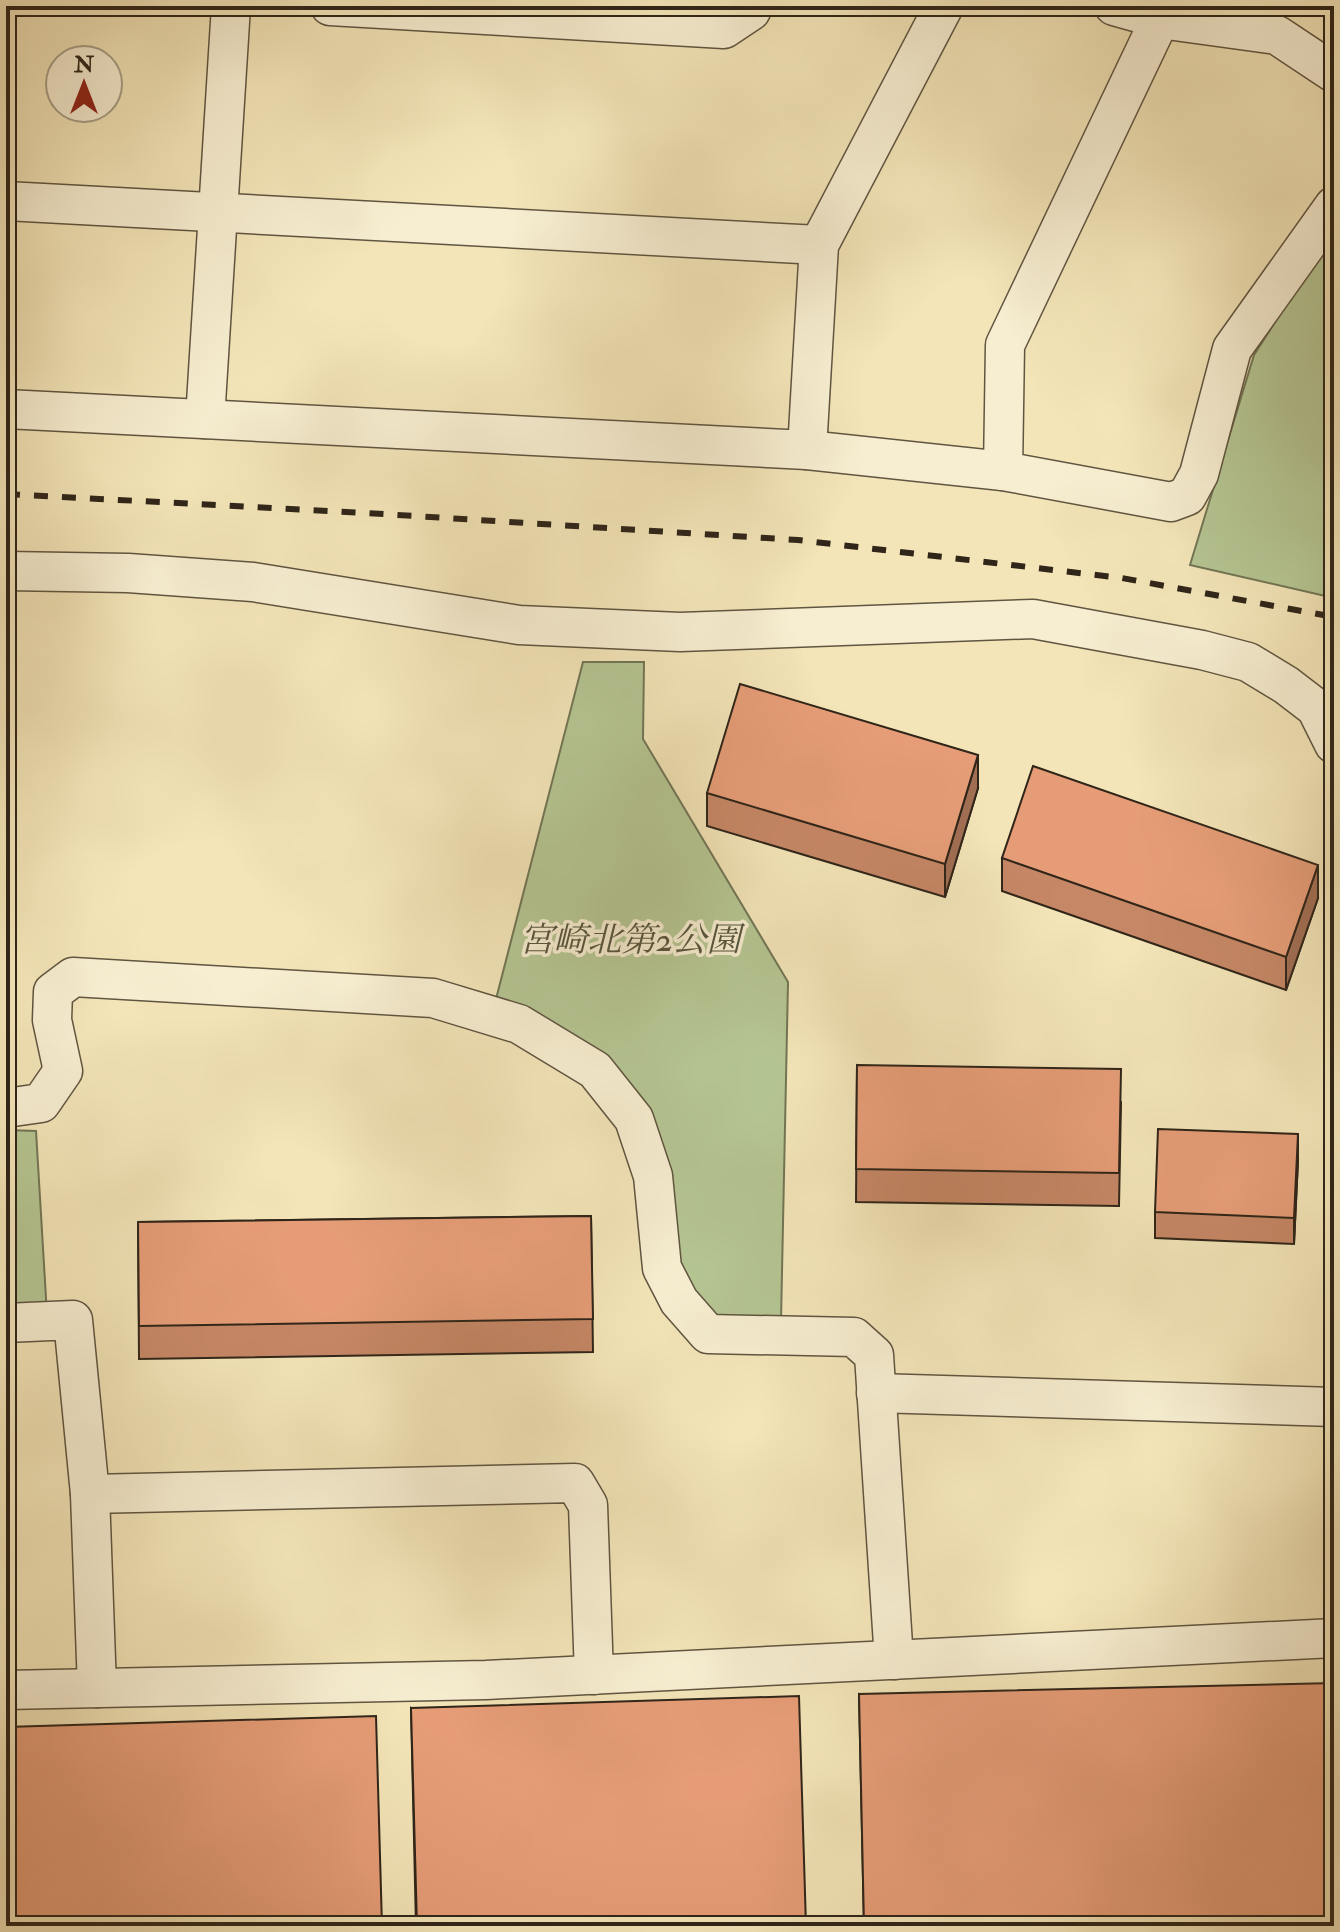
<svg xmlns="http://www.w3.org/2000/svg" width="1340" height="1932" font-family="'IM FELL Double Pica','Noto Serif JP',serif">
	<style>
		.green { fill: #b5c693; stroke: #727656; stroke-width: 2 }
		.lines { fill: none; stroke-linecap: round; stroke-linejoin: round }
		.minor-casing { stroke: #605541; stroke-width: 41 }
		.minor { stroke: #f7eed1; stroke-width: 38 }
		.rail { stroke: #2f2519; stroke-width: 6; stroke-dasharray: 14 14; stroke-linecap: butt }
		.wall { fill: #c68766; stroke: #2f2519; stroke-width: 2 }
		.shaded-wall { fill: #a16e53; stroke: #2f2519; stroke-width: 2 }
		.building { fill: #e69d77; stroke: #2f2519; stroke-width: 2 }
		.labels { text-anchor: middle; stroke-width: 7; stroke-linejoin: round; paint-order: stroke }
		.park-label { font-size: 34px; font-style: italic; fill: #57553e; stroke: #f7eed1 }
	</style>
	<rect width="100%" height="100%" fill="#f3e5b8"/>
	<filter id="stains"><feTurbulence type="fractalNoise" baseFrequency=".0025" numOctaves="4"/><feColorMatrix values="0 0 0 0 .2 0 0 0 0 .09 0 0 0 0 .02 0 0 0 .5 -.17"/></filter>
	<radialGradient id="worn" r=".72"><stop offset=".6" stop-color="#630" stop-opacity="0"/><stop offset="1" stop-color="#630" stop-opacity=".3"/></radialGradient>
	<!-- green -->
	<g class="green">
		<path d="M 1334,230 L 1334,598 L 1190,565 L 1254,355 Z"/>
		<path d="M 583,662 L 644,662 L 643,739 L 788,982 L 781,1321 L 731,1322 L 703,1309 L 685,1290 L 661,1145 L 495,1003 Z"/>
		<path d="M 6,1130 L 36,1131 L 47,1315 L 6,1315 Z"/>
	</g>
	<g class="lines">
		<defs>
			<g id="minor">
				<path d="M 330,6 L 724,29 L 751,11 L 753,6"/>
				<path d="M 1114,6 L 1160,19 L 1277,35 L 1334,73"/>
				<path d="M 6,201 L 819,245"/>
				<path d="M 6,409 L 807,450 L 1003,471 L 1171,502 L 1187,496 L 1199,474 L 1232,349 L 1334,206"/>
				<path d="M 205,419 L 231,6"/>
				<path d="M 807,450 L 819,245 L 944,6"/>
				<path d="M 1003,471 L 1005,345 L 1160,19 L 1163,6"/>
				<path d="M 6,571 L 128,573 L 253,582 L 519,625 L 680,632 L 1033,619 L 1202,650 L 1248,662 L 1286,685 L 1316,708 L 1334,744"/>
				<path d="M 6,1108 L 41,1103 L 63,1071 L 52,1020 L 53,992 L 73,977 L 433,998 L 519,1024 L 595,1070 L 634,1119 L 653,1176 L 662,1268 L 679,1301 L 708,1334 L 854,1337 L 874,1355 L 894,1660"/>
				<path d="M 6,1323 L 73,1320 L 90,1494 L 97,1688"/>
				<path d="M 876,1393 L 1334,1407"/>
				<path d="M 90,1494 L 575,1483 L 588,1505 L 594,1675"/>
				<path d="M 6,1690 L 486,1680 L 1334,1638"/>
			</g>
		</defs>
		<!-- minor casing -->
		<use href="#minor" class="minor-casing"/>
		<!-- minor -->
		<use href="#minor" class="minor"/>
		<!-- rail -->
		<path class="rail" d="M 6,494 L 367,513 L 798,540 L 1122,578 L 1334,617"/>
	</g>
	<!-- wall -->
	<g class="wall">
		<path d="M 978,788 L 945,897 L 707,826 L 707,793 Z"/>
		<path d="M 1002,858 L 1318,898 L 1286,990 L 1002,891 Z"/>
		<path d="M 857,1065 L 1121,1102 L 1119,1206 L 856,1202 Z"/>
		<path d="M 1298,1160 L 1294,1244 L 1155,1238 L 1155,1212 Z"/>
		<path d="M 591,1216 L 593,1352 L 139,1359 L 138,1222 Z"/>
		<path d="M 859,1694 L 1334,1926 L 864,1926 Z"/>
		<path d="M 411,1708 L 806,1926 L 416,1926 Z"/>
	</g>
	<!-- shaded-wall -->
	<g class="shaded-wall">
		<path d="M 978,755 L 978,788 L 945,897 L 945,864 Z"/>
		<path d="M 1318,865 L 1318,898 L 1286,990 L 1286,957 Z"/>
		<path d="M 1298,1134 L 1298,1160 L 1294,1244 L 1294,1218 Z"/>
	</g>
	<!-- building -->
	<g class="building">
		<path d="M 740,684 L 978,755 L 945,864 L 707,793 Z"/>
		<path d="M 1033,766 L 1318,865 L 1286,957 L 1002,858 Z"/>
		<path d="M 857,1065 L 1121,1069 L 1119,1173 L 856,1169 Z"/>
		<path d="M 1158,1129 L 1298,1134 L 1294,1218 L 1155,1212 Z"/>
		<path d="M 591,1216 L 593,1319 L 139,1326 L 138,1222 Z"/>
		<path d="M 1334,1683 L 1334,1926 L 864,1926 L 859,1694 Z"/>
		<path d="M 799,1696 L 806,1926 L 417,1926 L 411,1708 Z"/>
		<path d="M 376,1716 L 382,1926 L 6,1926 L 6,1727 Z"/>
	</g>
	<g class="labels">
		<!-- park labels -->
		<g class="park-label">
			<text x="630" y="951">宮崎北第2公園</text>
		</g>
	</g>
	<!-- margin -->
	<rect width="1340" height="1932" fill="none" stroke="#f3e5b8" stroke-width="32"/>
	<rect x="8" y="8" width="1324" height="1916" fill="none" stroke="#2f2519" stroke-width="4"/>
	<rect x="16" y="16" width="1308" height="1900" fill="none" stroke="#2f2519" stroke-width="2"/>
	<!-- north arrow -->
	<g transform="translate(84 84)"><circle r="38" fill="#f7eed1" stroke="#a79e87" stroke-width="2"/>
	<path d="M0-6L14 30L0 20L-14 30Z" fill="#8f2418"/>
	<text y="-12" font-size="22" font-weight="bold" text-anchor="middle" fill="#2f2519">N</text>
	</g>
	<rect width="100%" height="100%" filter="url(#stains)"/>
	<rect width="100%" height="100%" fill="url(#worn)"/>
</svg>
